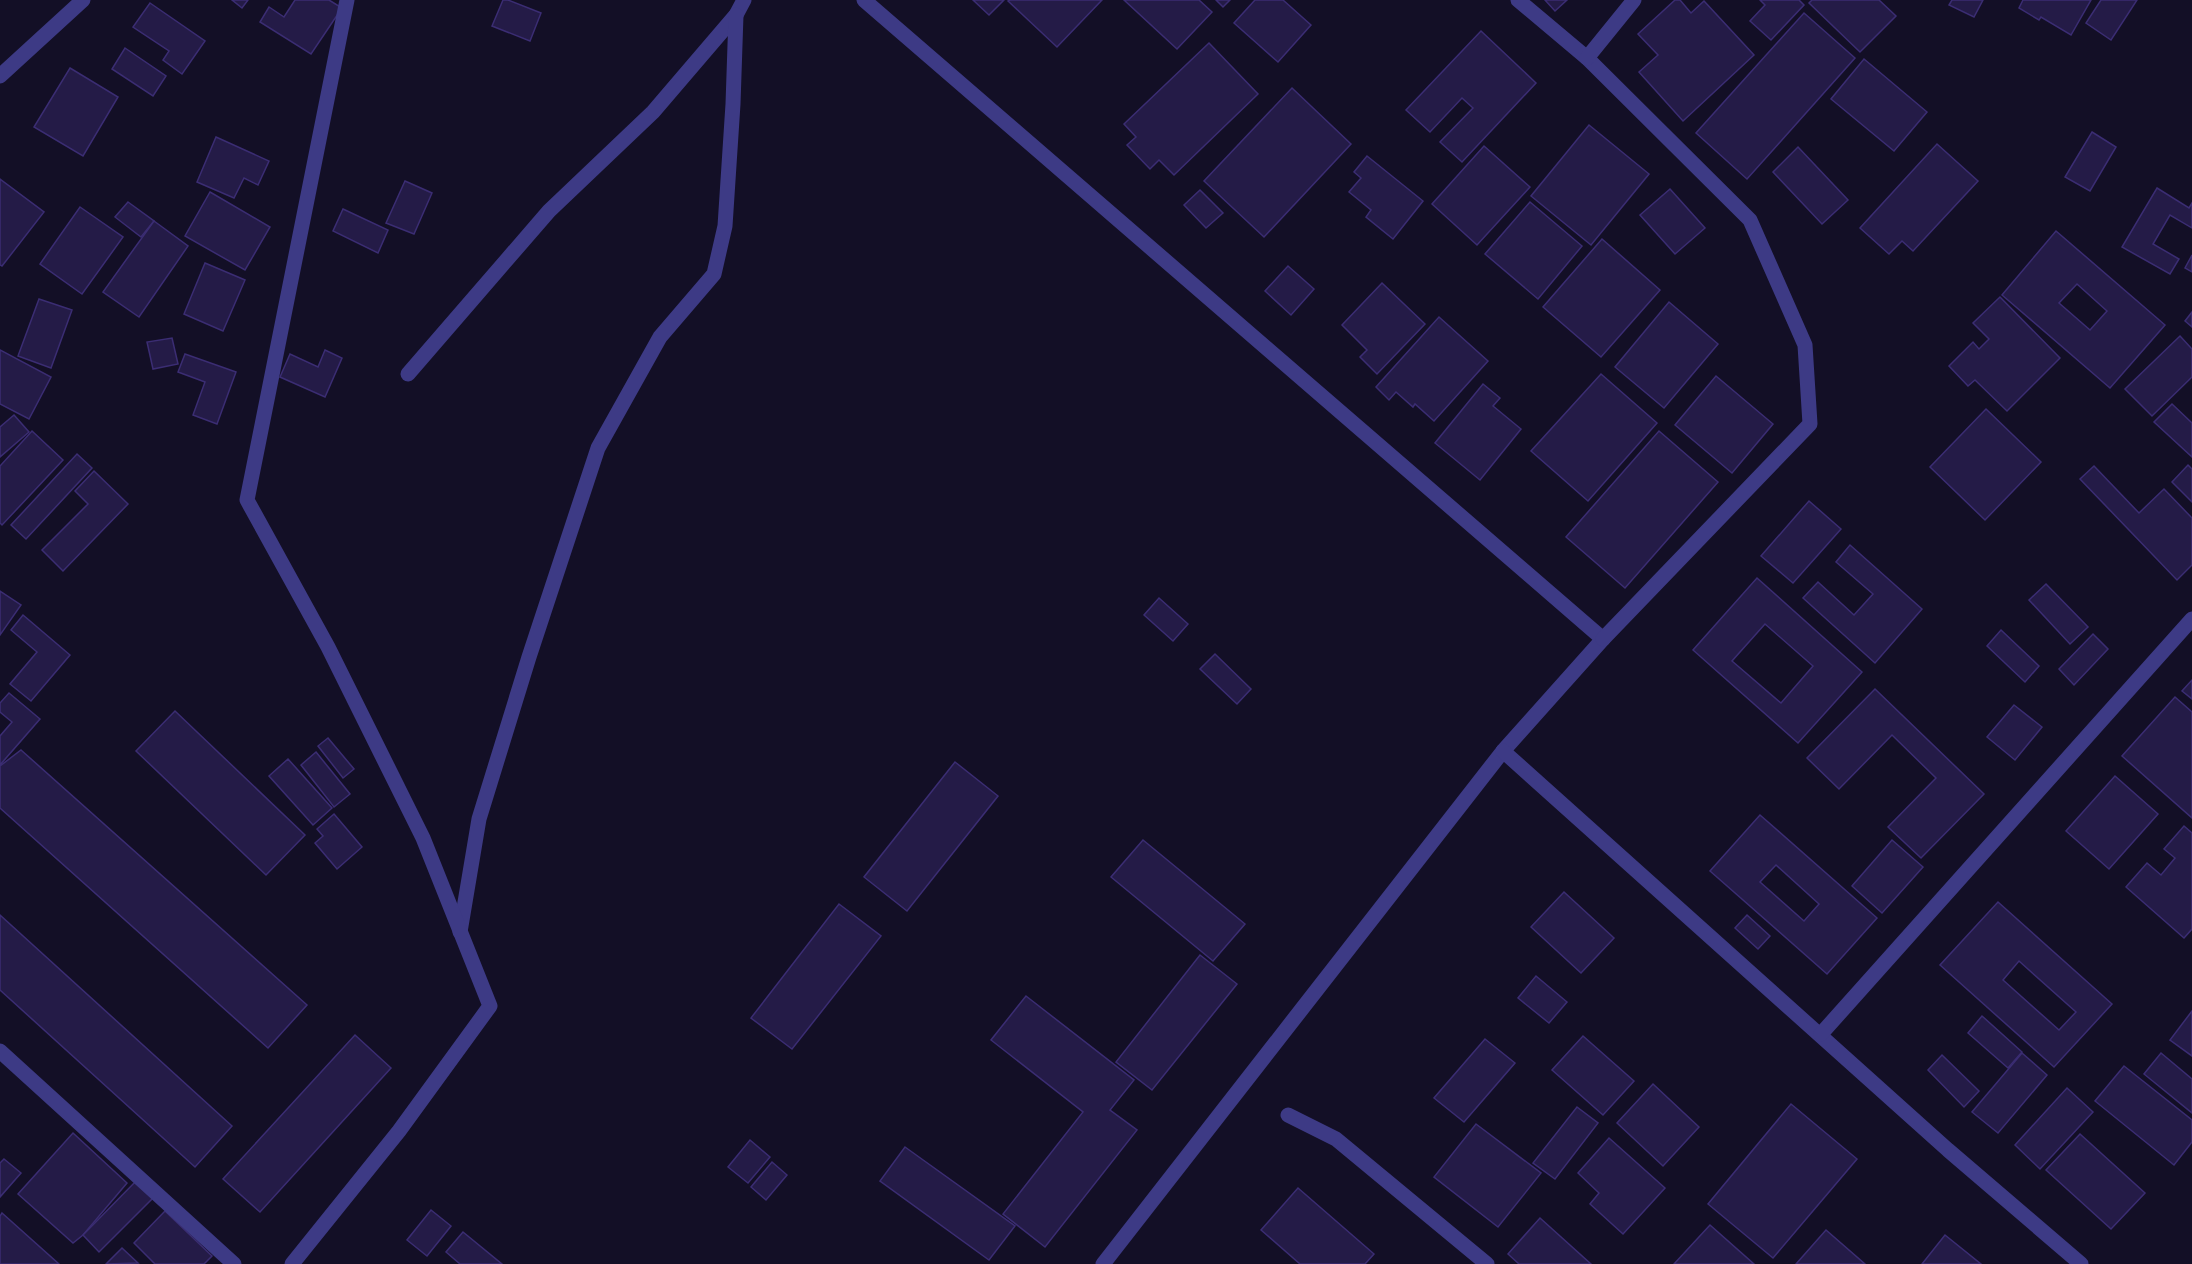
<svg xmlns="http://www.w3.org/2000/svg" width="2192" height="1264" font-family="'Open Sans',sans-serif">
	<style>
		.building { fill: #241b47; stroke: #3b2d73; stroke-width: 1.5; fill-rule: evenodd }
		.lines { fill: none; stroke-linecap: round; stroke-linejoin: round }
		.street { stroke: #3d3a85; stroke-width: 15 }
	</style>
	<rect width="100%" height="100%" fill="#130f26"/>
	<!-- building -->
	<g class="building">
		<path d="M 232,0 L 248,0 L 242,8 Z"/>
		<path d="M 295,0 L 329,0 L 342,8 L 311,54 L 260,22 L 269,7 L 284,17 Z"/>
		<path d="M 503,0 L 508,0 L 541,13 L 530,41 L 492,26 Z"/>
		<path d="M 973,0 L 1004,0 L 989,15 Z"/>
		<path d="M 1010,0 L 1102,0 L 1057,47 L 1008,1 Z"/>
		<path d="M 1124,0 L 1199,0 L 1212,12 L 1177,49 Z"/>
		<path d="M 1216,0 L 1230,0 L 1223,7 Z"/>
		<path d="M 1255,0 L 1283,0 L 1311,25 L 1278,62 L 1234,23 Z"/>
		<path d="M 1545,0 L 1567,0 L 1555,11 Z"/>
		<path d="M 1675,0 L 1680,0 L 1691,13 L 1704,1 L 1754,55 L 1683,121 L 1639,72 L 1658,55 L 1638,34 Z"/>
		<path d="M 1760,0 L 1799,0 L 1804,5 L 1771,40 L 1750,21 L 1765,5 Z"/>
		<path d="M 1812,0 L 1879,0 L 1896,16 L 1860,52 L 1809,3 Z"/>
		<path d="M 1952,0 L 1983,0 L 1974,17 L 1949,5 Z"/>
		<path d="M 2023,0 L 2091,0 L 2071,35 L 2041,17 L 2039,20 L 2019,8 Z"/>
		<path d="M 2101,0 L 2137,0 L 2111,40 L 2086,23 Z"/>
		<path d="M 150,3 L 205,41 L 182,74 L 163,60 L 169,51 L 133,27 Z"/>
		<path d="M 1804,13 L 1855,58 L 1747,179 L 1696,133 Z"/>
		<path d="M 1481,31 L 1536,83 L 1462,162 L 1440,142 L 1473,108 L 1462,98 L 1430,132 L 1406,110 Z"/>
		<path d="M 1209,43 L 1258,94 L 1174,175 L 1159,160 L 1150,169 L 1127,145 L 1136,137 L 1124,124 Z"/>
		<path d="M 125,48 L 166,76 L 153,96 L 112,69 Z"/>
		<path d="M 1864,59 L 1927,112 L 1894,151 L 1831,99 Z"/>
		<path d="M 70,68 L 118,97 L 83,156 L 34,127 Z"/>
		<path d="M 1292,88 L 1351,144 L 1264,237 L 1204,181 Z"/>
		<path d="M 1589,125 L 1649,174 L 1591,245 L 1531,196 Z"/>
		<path d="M 2092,132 L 2116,147 L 2090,191 L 2065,177 Z"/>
		<path d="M 216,137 L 269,161 L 258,185 L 244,178 L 234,198 L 197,182 Z"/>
		<path d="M 1937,144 L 1978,181 L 1913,251 L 1902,241 L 1889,254 L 1860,228 Z"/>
		<path d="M 1484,146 L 1530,187 L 1477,245 L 1432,204 Z"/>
		<path d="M 1798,147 L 1848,200 L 1822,224 L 1773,172 Z"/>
		<path d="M 1367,156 L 1423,201 L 1393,239 L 1366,217 L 1371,210 L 1349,192 L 1361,178 L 1354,172 Z"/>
		<path d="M 0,179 L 44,212 L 2,266 L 0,265 Z"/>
		<path d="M 405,181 L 432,193 L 414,234 L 386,223 Z"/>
		<path d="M 2157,188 L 2189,208 L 2192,203 L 2192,228 L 2170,215 L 2153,244 L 2179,259 L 2170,274 L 2122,247 Z"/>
		<path d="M 1670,189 L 1705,228 L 1675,254 L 1640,215 Z"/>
		<path d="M 1200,190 L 1223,213 L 1206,228 L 1184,205 Z"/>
		<path d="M 210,192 L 270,227 L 245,270 L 185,236 Z"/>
		<path d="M 128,202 L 154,221 L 141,237 L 115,217 Z"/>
		<path d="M 1530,202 L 1582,246 L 1538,299 L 1485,254 Z"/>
		<path d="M 80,207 L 123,237 L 82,294 L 40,264 Z"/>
		<path d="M 343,209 L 388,230 L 378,253 L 333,231 Z"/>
		<path d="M 154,221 L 188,246 L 139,317 L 103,292 Z"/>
		<path d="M 2056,231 L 2165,325 L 2110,388 L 2002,295 ZM 2077,284 L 2107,311 L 2090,330 L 2059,303 Z"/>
		<path d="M 1602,239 L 1660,290 L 1601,357 L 1543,307 Z"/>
		<path d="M 2192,255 L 2192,272 L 2185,268 Z"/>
		<path d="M 205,263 L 245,280 L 223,331 L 184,314 Z"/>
		<path d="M 1288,266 L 1314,289 L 1291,315 L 1265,291 Z"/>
		<path d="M 1382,283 L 1425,324 L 1377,374 L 1360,357 L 1367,350 L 1342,325 Z"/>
		<path d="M 2000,297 L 2060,358 L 2007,411 L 1975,380 L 1968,386 L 1949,366 L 1973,342 L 1979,349 L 1989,339 L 1973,323 Z"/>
		<path d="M 39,299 L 72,310 L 51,368 L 18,356 Z"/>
		<path d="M 1669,302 L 1718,344 L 1664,408 L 1615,367 Z"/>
		<path d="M 2192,312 L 2192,327 L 2185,321 Z"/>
		<path d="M 1439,317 L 1488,361 L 1434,421 L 1415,404 L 1413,407 L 1396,392 L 1389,400 L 1376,387 Z"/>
		<path d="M 2180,336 L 2192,349 L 2192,377 L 2152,416 L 2125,389 Z"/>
		<path d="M 172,338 L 178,364 L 153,369 L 147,342 Z"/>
		<path d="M 0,350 L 51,377 L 29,419 L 0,404 Z"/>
		<path d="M 325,350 L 342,358 L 325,397 L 280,377 L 290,354 L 318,367 Z"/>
		<path d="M 185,354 L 236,372 L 217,424 L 193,415 L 205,382 L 178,372 Z"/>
		<path d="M 1601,374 L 1657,423 L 1588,501 L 1531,451 Z"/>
		<path d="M 1716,376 L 1773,424 L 1732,473 L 1675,425 Z"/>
		<path d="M 1483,384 L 1500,398 L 1493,406 L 1521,429 L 1480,480 L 1435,443 Z"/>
		<path d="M 2172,404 L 2192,423 L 2192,457 L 2154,422 Z"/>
		<path d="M 1986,409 L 2041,462 L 1985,520 L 1930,467 Z"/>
		<path d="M 14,415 L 29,432 L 0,457 L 0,427 Z"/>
		<path d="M 32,431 L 63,460 L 2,525 L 0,523 L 0,466 Z"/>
		<path d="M 1659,431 L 1718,482 L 1625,588 L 1566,537 Z"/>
		<path d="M 77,454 L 92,468 L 26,539 L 11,525 Z"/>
		<path d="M 2188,465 L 2192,469 L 2192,502 L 2172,482 Z"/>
		<path d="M 2094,466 L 2139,513 L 2164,489 L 2192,518 L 2192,565 L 2177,580 L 2080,479 Z"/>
		<path d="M 94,471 L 128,504 L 63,571 L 42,550 L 88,504 L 75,491 Z"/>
		<path d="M 1809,501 L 1841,529 L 1793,583 L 1761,556 Z"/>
		<path d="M 1850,545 L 1922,609 L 1875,663 L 1803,598 L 1818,582 L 1854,615 L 1873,594 L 1836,562 Z"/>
		<path d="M 1757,578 L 1862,672 L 1798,743 L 1693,650 ZM 1765,624 L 1813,666 L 1781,703 L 1732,661 Z"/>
		<path d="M 2046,584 L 2088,627 L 2070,644 L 2029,600 Z"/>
		<path d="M 0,591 L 21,605 L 0,635 Z"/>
		<path d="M 1159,598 L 1188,624 L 1173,641 L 1144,615 Z"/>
		<path d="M 23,615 L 70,655 L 31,701 L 10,684 L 37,652 L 11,630 Z"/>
		<path d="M 2001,630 L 2039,666 L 2025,682 L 1987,646 Z"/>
		<path d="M 2093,634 L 2108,649 L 2074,685 L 2059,669 Z"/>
		<path d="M 1215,654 L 1251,689 L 1237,704 L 1200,669 Z"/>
		<path d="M 2192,680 L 2192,699 L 2182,691 Z"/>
		<path d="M 1875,689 L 1984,794 L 1921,858 L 1888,827 L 1936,778 L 1892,735 L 1839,789 L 1807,758 Z"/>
		<path d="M 9,693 L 40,719 L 0,765 L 0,736 L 12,722 L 0,712 L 0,703 Z"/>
		<path d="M 2175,697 L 2192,712 L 2192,818 L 2122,756 Z"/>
		<path d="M 2014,705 L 2042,727 L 2015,760 L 1987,737 Z"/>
		<path d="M 175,711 L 305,835 L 266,875 L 136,751 Z"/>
		<path d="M 328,738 L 354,769 L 343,778 L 318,746 Z"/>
		<path d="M 21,750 L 307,1005 L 268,1048 L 0,808 L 0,766 Z"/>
		<path d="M 316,752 L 350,794 L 334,807 L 301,765 Z"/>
		<path d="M 288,759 L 332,808 L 313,825 L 269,776 Z"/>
		<path d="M 955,762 L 998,796 L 907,911 L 864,877 Z"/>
		<path d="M 2115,776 L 2158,814 L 2109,869 L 2066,831 Z"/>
		<path d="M 334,814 L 362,847 L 337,869 L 315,843 L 323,836 L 317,829 Z"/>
		<path d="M 1760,815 L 1877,918 L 1827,974 L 1710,871 ZM 1776,865 L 1819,904 L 1804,921 L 1760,882 Z"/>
		<path d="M 2184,826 L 2192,833 L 2192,929 L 2184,938 L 2126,887 L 2147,863 L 2161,875 L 2175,858 L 2164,849 Z"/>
		<path d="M 1143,840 L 1245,924 L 1213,961 L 1111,877 Z"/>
		<path d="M 1892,840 L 1923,867 L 1882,913 L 1852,886 Z"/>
		<path d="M 1564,892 L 1614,938 L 1581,973 L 1531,927 Z"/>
		<path d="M 1998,902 L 2112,1004 L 2054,1067 L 1940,965 ZM 2019,961 L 2076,1012 L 2059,1030 L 2003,980 Z"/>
		<path d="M 839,904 L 881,936 L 792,1049 L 751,1018 Z"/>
		<path d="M 0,915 L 232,1126 L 195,1167 L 0,990 Z"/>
		<path d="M 1747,915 L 1770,936 L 1758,949 L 1735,928 Z"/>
		<path d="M 1200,955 L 1237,984 L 1152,1090 L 1116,1062 Z"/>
		<path d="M 1536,976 L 1567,1002 L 1549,1023 L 1518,998 Z"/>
		<path d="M 1026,996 L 1134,1080 L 1110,1110 L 1137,1130 L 1045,1247 L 1003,1214 L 1083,1112 L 991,1040 Z"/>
		<path d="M 2192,1011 L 2192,1056 L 2170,1040 Z"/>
		<path d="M 1982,1016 L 2022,1052 L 2008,1068 L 1968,1033 Z"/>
		<path d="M 355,1035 L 391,1068 L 260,1212 L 223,1179 Z"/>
		<path d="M 1583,1036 L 1634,1081 L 1603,1115 L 1552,1070 Z"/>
		<path d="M 1485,1039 L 1515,1063 L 1464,1122 L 1434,1098 Z"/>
		<path d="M 2022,1053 L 2047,1075 L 1998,1133 L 1972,1112 Z"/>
		<path d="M 2161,1053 L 2192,1079 L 2192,1113 L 2144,1074 Z"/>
		<path d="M 1942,1055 L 1979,1091 L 1964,1107 L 1928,1070 Z"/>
		<path d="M 2124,1066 L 2192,1120 L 2192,1142 L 2174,1165 L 2095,1101 Z"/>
		<path d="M 1653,1084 L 1699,1127 L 1663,1166 L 1617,1123 Z"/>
		<path d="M 2067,1088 L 2093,1112 L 2040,1169 L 2015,1145 Z"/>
		<path d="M 1791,1104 L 1857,1159 L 1773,1258 L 1708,1204 Z"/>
		<path d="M 1577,1107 L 1598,1123 L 1555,1179 L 1533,1163 Z"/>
		<path d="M 1476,1124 L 1541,1173 L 1498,1227 L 1434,1177 Z"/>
		<path d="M 73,1133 L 127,1183 L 83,1235 L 73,1243 L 18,1194 Z"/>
		<path d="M 2080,1134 L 2145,1193 L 2111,1229 L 2046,1170 Z"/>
		<path d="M 1609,1138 L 1665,1188 L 1623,1234 L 1590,1204 L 1599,1193 L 1578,1173 Z"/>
		<path d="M 750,1140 L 770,1157 L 748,1183 L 728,1167 Z"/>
		<path d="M 905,1147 L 1015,1226 L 989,1260 L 880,1181 Z"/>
		<path d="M 4,1159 L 21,1173 L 0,1197 L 0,1163 Z"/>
		<path d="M 772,1162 L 787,1175 L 766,1200 L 751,1187 Z"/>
		<path d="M 138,1179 L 155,1196 L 99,1252 L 83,1235 Z"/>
		<path d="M 1298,1188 L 1374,1254 L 1365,1264 L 1300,1264 L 1261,1230 Z"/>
		<path d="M 431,1210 L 451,1226 L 427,1256 L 407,1240 Z"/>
		<path d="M 165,1211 L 212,1256 L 204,1264 L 155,1264 L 134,1243 Z"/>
		<path d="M 2,1213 L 59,1264 L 0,1264 L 0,1216 Z"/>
		<path d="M 1540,1218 L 1591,1264 L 1519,1264 L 1508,1254 Z"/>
		<path d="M 1710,1225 L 1754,1264 L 1674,1264 Z"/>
		<path d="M 1826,1230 L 1865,1264 L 1796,1264 Z"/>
		<path d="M 463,1232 L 502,1264 L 460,1264 L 446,1252 Z"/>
		<path d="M 1945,1235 L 1981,1264 L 1922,1264 Z"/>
		<path d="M 122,1248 L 138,1263 L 106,1264 Z"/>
	</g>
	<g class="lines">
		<!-- street -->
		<g class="street">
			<path d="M 864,0 L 1603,639 L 1503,751 L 1103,1264"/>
			<path d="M 1518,0 L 1587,58 L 1750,220 L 1805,345 L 1810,424 L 1603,639"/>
			<path d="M 1587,58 L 1634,0"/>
			<path d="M 0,76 L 83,0"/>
			<path d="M 408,374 L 549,211 L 653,112 L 736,15 L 744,0"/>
			<path d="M 1503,751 L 1948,1150 L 2081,1264"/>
			<path d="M 460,932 L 479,819 L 529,657 L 598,448 L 660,337 L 714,274 L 725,226 L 733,104 L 736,15"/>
			<path d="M 1821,1034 L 2192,619"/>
			<path d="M 0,1051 L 234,1264"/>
			<path d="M 1288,1115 L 1336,1139 L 1487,1264"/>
			<path d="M 292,1264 L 399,1131 L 490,1006 L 423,838 L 328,647 L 247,500 L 347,0"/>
		</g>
	</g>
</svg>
